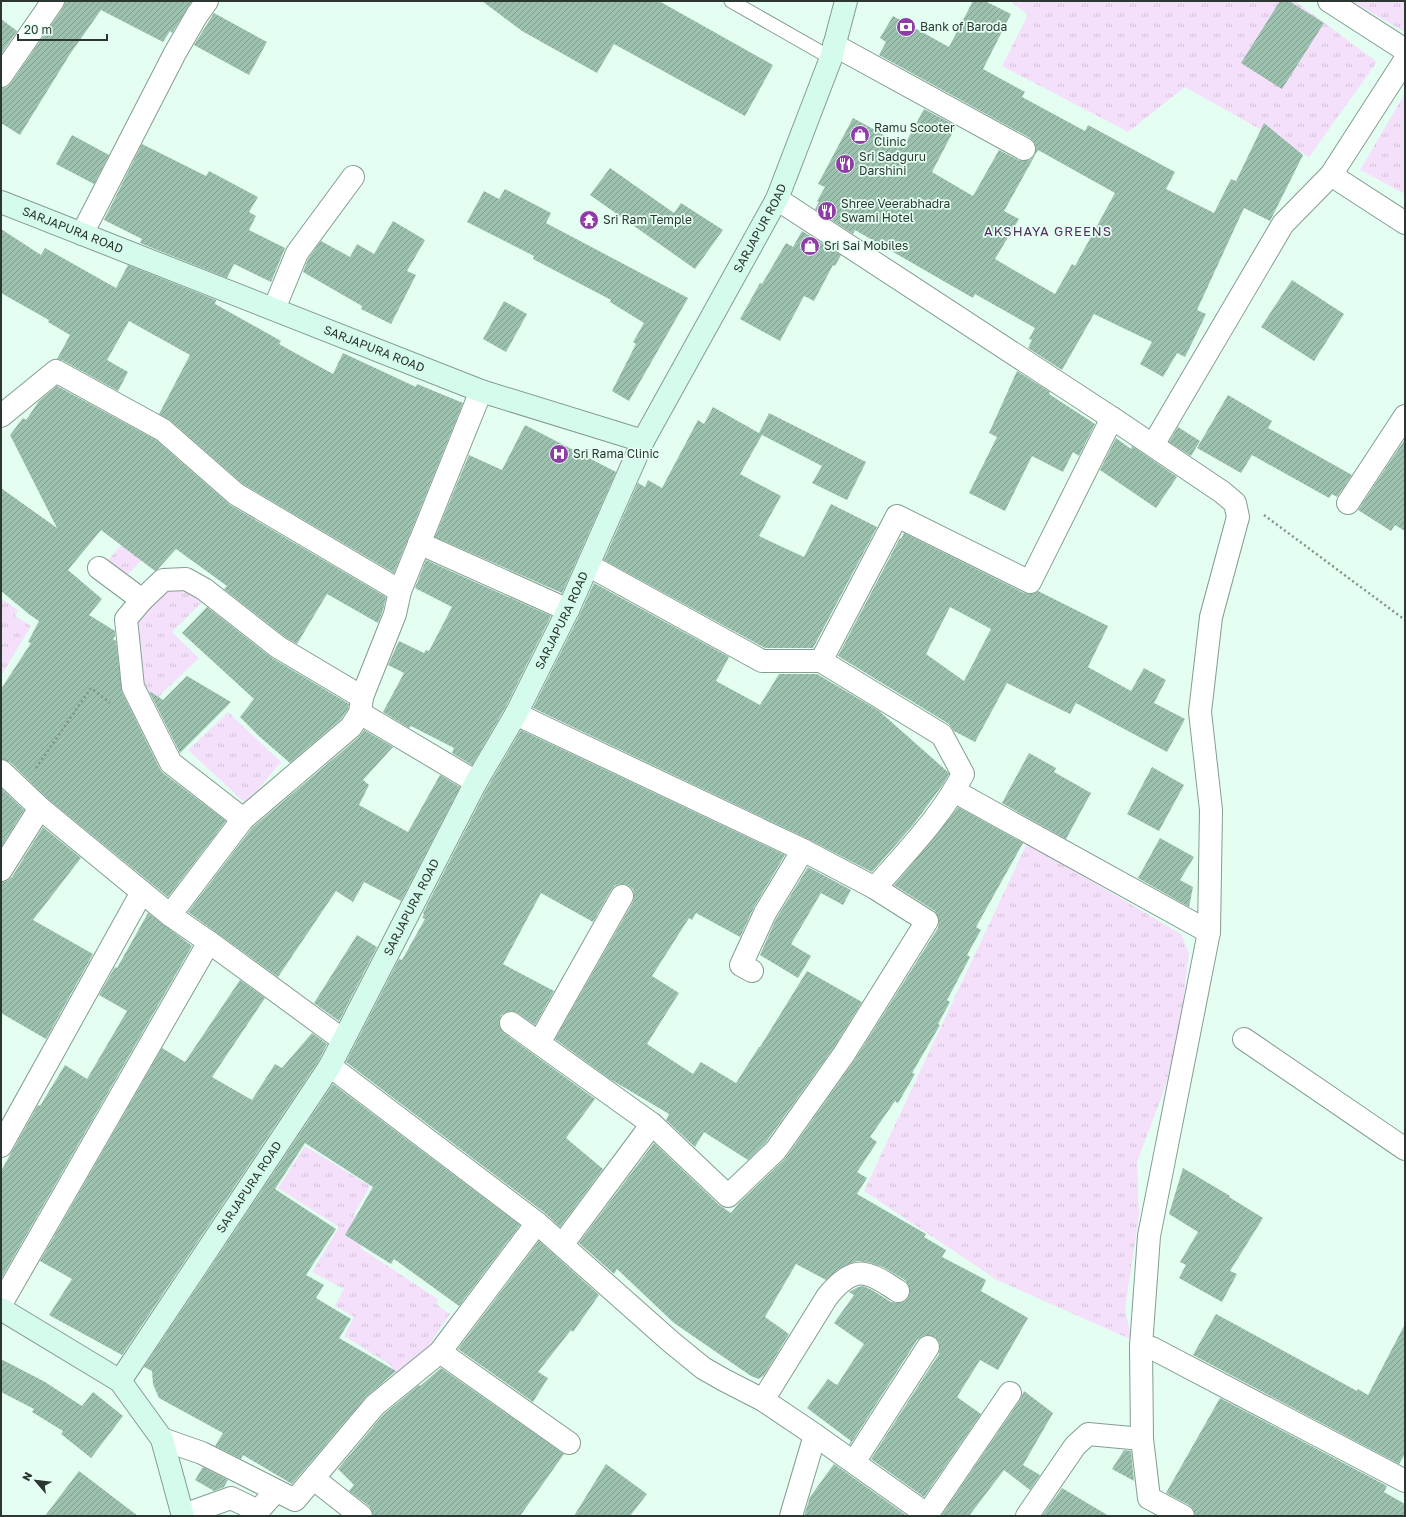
<svg xmlns="http://www.w3.org/2000/svg" width="1406" height="1517" font-family="'Golos Text',sans-serif">
	<style>
		.grass { fill: url(#grass-tufts) }
		.building { fill: url(#building-hatch); fill-rule: evenodd }
		.lines { fill: none; stroke-linecap: round; stroke-linejoin: round }
		.lane-casing { stroke: #849d91; stroke-width: 15 }
		.street-casing { stroke: #849d91; stroke-width: 24 }
		.secondary-casing { stroke: #849d91; stroke-width: 24 }
		.path { stroke: #819289; stroke-width: 2.5; stroke-dasharray: 2 3; stroke-linecap: butt }
		.lane { stroke: #fff; stroke-width: 13 }
		.street { stroke: #fff; stroke-width: 22 }
		.secondary { stroke: #d4fbeb; stroke-width: 22 }
		.labels { text-anchor: middle; stroke-width: 3.5; stroke-linejoin: round; paint-order: stroke }
		.poi-label { font-size: 12px; fill: #2d3732; stroke: #e4fff1; text-anchor: start }
		.street-label { font-size: 12px; fill: #2d3732; stroke: #e4fff1 }
		.neighbourhood-label { font-size: 13px; letter-spacing: 1px; fill: #562c62; stroke: #e4fff1 }
	</style>
	<defs>
		<pattern id="grass-tufts" width="24" height="20" patternUnits="userSpaceOnUse"><rect width="24" height="20" fill="#f4e0fa"/><path d="M3 7l-1-3M5 7V3M7 7l1-3M15 17l-1-3M17 17v-4M19 17l1-3" fill="none" stroke="#d2c1d7"/></pattern>
		<pattern id="building-hatch" width="6" height="6" patternUnits="userSpaceOnUse"><rect width="6" height="6" fill="#9cc1af"/><path d="M-1 1l2-2M0 6l6-6M5 7l2-2" fill="none" stroke="#809e8f"/></pattern>
	</defs>
	<rect width="100%" height="100%" fill="#e4fff1"/>
	<!-- grass -->
	<g class="grass">
		<path d="M 1010,1 L 1295,1 L 1377,62 L 1309,157 L 1185,87 L 1128,132 L 1002,66 L 1028,15 Z"/>
		<path d="M 1351,1 L 1405,1 L 1405,32 Z"/>
		<path d="M 1405,93 L 1405,194 L 1360,170 Z"/>
		<path d="M 129,537 L 147,554 L 125,578 L 107,561 Z"/>
		<path d="M 174,585 L 203,601 L 172,632 L 199,658 L 155,700 L 140,685 L 135,621 Z"/>
		<path d="M 1,598 L 18,610 L 15,616 L 31,626 L 1,676 Z"/>
		<path d="M 228,712 L 281,762 L 246,804 L 188,750 Z"/>
		<path d="M 1027,843 L 1181,934 L 1189,953 L 1180,1028 L 1165,1088 L 1137,1162 L 1139,1215 L 1125,1310 L 1132,1340 L 997,1280 L 864,1191 Z"/>
		<path d="M 305,1146 L 370,1186 L 353,1216 L 371,1227 L 360,1248 L 438,1299 L 436,1304 L 450,1314 L 421,1357 L 390,1376 L 388,1375 L 392,1366 L 344,1336 L 354,1317 L 335,1306 L 344,1289 L 312,1272 L 339,1227 L 278,1188 Z"/>
	</g>
	<!-- building -->
	<g class="building">
		<path d="M 65,1 L 192,1 L 172,33 L 170,31 L 163,42 L 101,10 L 70,54 L 20,135 L 1,123 L 1,88 L 7,87 L 11,83 L 63,8 Z"/>
		<path d="M 482,1 L 659,1 L 773,65 L 745,116 L 614,44 L 597,73 L 522,31 Z"/>
		<path d="M 973,1 L 985,1 L 1011,14 L 983,69 L 1025,92 L 1022,97 L 1085,131 L 1088,125 L 1175,172 L 1166,189 L 1214,213 L 1231,179 L 1236,181 L 1264,123 L 1303,155 L 1270,221 L 1244,208 L 1197,310 L 1206,314 L 1185,357 L 1177,353 L 1163,377 L 1140,364 L 1152,342 L 1094,314 L 1062,370 L 1028,348 L 1032,340 L 1029,339 L 1035,328 L 975,294 L 973,298 L 855,230 L 853,234 L 815,209 L 819,202 L 817,201 L 825,187 L 818,184 L 853,118 L 904,146 L 924,109 L 956,126 L 932,172 L 973,196 L 999,150 L 1018,160 L 1024,161 L 1030,160 L 1035,155 L 1036,148 L 1034,142 L 1030,138 L 879,55 L 886,42 L 880,38 L 893,16 L 949,47 ZM 1038,150 L 1115,193 L 1075,266 L 1072,264 L 1055,294 L 995,259 L 1019,219 L 1004,211 Z"/>
		<path d="M 1280,1 L 1289,1 L 1324,23 L 1282,89 L 1241,63 Z"/>
		<path d="M 214,13 L 267,42 L 249,75 L 194,45 Z"/>
		<path d="M 1,19 L 17,31 L 1,54 Z"/>
		<path d="M 72,135 L 109,155 L 94,184 L 56,164 Z"/>
		<path d="M 142,144 L 206,176 L 209,171 L 258,197 L 249,212 L 256,216 L 249,230 L 285,248 L 271,282 L 234,264 L 227,278 L 140,243 L 142,239 L 104,220 Z"/>
		<path d="M 610,168 L 674,213 L 681,203 L 723,230 L 695,269 L 590,195 Z"/>
		<path d="M 505,189 L 551,213 L 546,223 L 688,298 L 629,401 L 612,391 L 636,344 L 633,342 L 644,323 L 610,302 L 611,300 L 533,259 L 534,256 L 467,222 L 484,191 L 499,199 Z"/>
		<path d="M 393,221 L 425,240 L 407,271 L 416,275 L 391,324 L 361,309 L 362,306 L 303,272 L 308,259 L 321,241 L 350,257 L 357,244 L 374,254 Z"/>
		<path d="M 1,229 L 41,255 L 45,248 L 116,288 L 128,265 L 216,300 L 215,304 L 281,341 L 279,344 L 333,374 L 343,353 L 416,387 L 417,384 L 463,403 L 394,573 L 243,484 L 171,421 L 159,414 L 190,355 L 129,321 L 107,360 L 128,372 L 118,391 L 62,360 L 57,359 L 70,335 L 48,322 L 49,320 L 1,293 Z"/>
		<path d="M 802,231 L 841,255 L 835,266 L 833,265 L 814,301 L 804,296 L 780,341 L 740,319 L 760,283 L 762,284 L 786,243 L 793,247 Z"/>
		<path d="M 1292,280 L 1344,314 L 1314,361 L 1261,327 Z"/>
		<path d="M 504,301 L 527,314 L 506,352 L 483,339 Z"/>
		<path d="M 1017,371 L 1050,392 L 1049,394 L 1095,424 L 1079,456 L 1073,452 L 1063,472 L 1032,456 L 1005,511 L 969,493 L 997,437 L 989,433 Z"/>
		<path d="M 57,386 L 156,440 L 230,505 L 386,597 L 383,610 L 378,623 L 327,594 L 297,644 L 285,637 L 224,589 L 227,586 L 176,549 L 158,569 L 155,571 L 101,530 L 68,570 L 102,599 L 89,615 L 115,631 L 115,636 L 113,639 L 116,641 L 122,692 L 160,769 L 163,773 L 226,821 L 168,897 L 48,799 L 10,762 L 1,759 L 1,689 L 31,643 L 28,642 L 39,621 L 30,615 L 1,591 L 1,488 L 57,528 L 10,435 L 23,418 L 26,420 L 39,401 Z"/>
		<path d="M 1228,395 L 1272,421 L 1268,428 L 1352,475 L 1337,497 L 1332,494 L 1329,498 L 1252,455 L 1241,473 L 1197,448 Z"/>
		<path d="M 713,407 L 759,433 L 769,413 L 866,462 L 847,500 L 812,483 L 822,466 L 762,435 L 740,474 L 781,496 L 759,536 L 804,557 L 831,504 L 877,527 L 813,648 L 765,648 L 604,560 L 638,483 L 645,487 L 648,480 L 662,488 L 698,420 L 704,424 Z"/>
		<path d="M 525,425 L 616,472 L 562,593 L 435,537 L 469,455 L 502,470 Z"/>
		<path d="M 1178,427 L 1200,441 L 1191,456 L 1169,442 Z"/>
		<path d="M 1116,438 L 1131,449 L 1132,446 L 1177,477 L 1156,508 L 1100,470 Z"/>
		<path d="M 1405,439 L 1405,531 L 1395,525 L 1391,531 L 1358,510 Z"/>
		<path d="M 904,533 L 1024,593 L 1031,594 L 1038,591 L 1108,626 L 1088,667 L 1131,691 L 1144,668 L 1166,680 L 1154,703 L 1185,719 L 1167,752 L 1076,703 L 1070,714 L 1007,683 L 975,742 L 954,731 L 949,724 L 838,656 L 900,538 L 901,539 ZM 950,607 L 991,629 L 964,681 L 926,654 Z"/>
		<path d="M 426,560 L 551,616 L 505,708 L 472,765 L 452,753 L 454,748 L 411,726 L 409,728 L 383,712 L 404,673 L 388,665 L 399,641 L 424,653 L 426,650 L 429,651 L 452,607 L 415,588 Z"/>
		<path d="M 594,583 L 729,657 L 716,681 L 760,705 L 779,674 L 817,674 L 879,711 L 948,772 L 949,774 L 944,783 L 913,825 L 872,872 L 808,839 L 533,708 L 579,616 Z"/>
		<path d="M 207,607 L 272,658 L 349,704 L 348,709 L 341,719 L 290,763 L 260,737 L 240,717 L 254,699 L 182,633 Z"/>
		<path d="M 187,676 L 231,702 L 180,753 L 149,691 L 163,700 Z"/>
		<path d="M 364,730 L 393,747 L 363,780 L 369,785 L 359,805 L 408,832 L 440,775 L 460,787 L 401,901 L 364,882 L 353,902 L 336,891 L 278,977 L 188,912 L 252,828 L 359,737 Z"/>
		<path d="M 521,730 L 785,855 L 754,907 L 740,937 L 696,913 L 692,920 L 689,918 L 652,976 L 679,993 L 647,1044 L 693,1074 L 701,1062 L 736,1083 L 759,1047 L 760,1047 L 807,971 L 862,1002 L 834,1047 L 766,1142 L 748,1160 L 704,1132 L 695,1147 L 666,1120 L 669,1114 L 610,1079 L 555,1039 L 633,902 L 634,895 L 633,889 L 628,885 L 622,884 L 615,885 L 611,890 L 593,922 L 541,893 L 503,964 L 554,991 L 535,1025 L 518,1013 L 512,1011 L 506,1012 L 501,1015 L 499,1022 L 500,1028 L 504,1033 L 595,1099 L 566,1138 L 603,1169 L 560,1227 L 545,1213 L 346,1062 L 399,959 L 402,960 L 425,919 L 422,918 L 424,914 L 423,913 L 487,788 Z"/>
		<path d="M 1029,753 L 1056,768 L 1054,772 L 1091,793 L 1066,839 L 1002,803 Z"/>
		<path d="M 1152,767 L 1184,785 L 1159,831 L 1127,814 Z"/>
		<path d="M 1,788 L 24,810 L 1,847 Z"/>
		<path d="M 958,807 L 1023,843 L 976,927 L 981,930 L 967,955 L 970,957 L 947,1000 L 950,1002 L 938,1024 L 940,1025 L 912,1073 L 915,1074 L 898,1103 L 895,1101 L 870,1137 L 877,1142 L 857,1172 L 867,1178 L 857,1194 L 926,1234 L 924,1237 L 946,1250 L 942,1257 L 986,1280 L 981,1291 L 1028,1318 L 998,1370 L 980,1360 L 957,1397 L 981,1414 L 924,1497 L 871,1459 L 939,1354 L 940,1347 L 939,1342 L 935,1337 L 928,1335 L 922,1336 L 917,1340 L 850,1445 L 849,1444 L 851,1441 L 807,1408 L 828,1379 L 837,1385 L 864,1344 L 834,1323 L 854,1295 L 849,1292 L 858,1287 L 863,1286 L 872,1290 L 891,1302 L 898,1303 L 904,1302 L 908,1298 L 910,1292 L 909,1286 L 905,1280 L 883,1267 L 868,1262 L 857,1261 L 849,1264 L 837,1270 L 826,1280 L 796,1264 L 765,1317 L 789,1334 L 764,1375 L 759,1379 L 751,1376 L 674,1323 L 617,1269 L 614,1274 L 579,1243 L 654,1143 L 719,1205 L 731,1213 L 739,1203 L 785,1159 L 854,1061 L 938,928 L 939,921 L 935,911 L 894,885 L 932,841 Z"/>
		<path d="M 43,827 L 81,858 L 33,920 L 93,954 L 46,1039 L 1,1013 L 1,882 L 7,881 L 12,877 Z"/>
		<path d="M 1160,838 L 1194,857 L 1180,880 L 1193,887 L 1189,907 L 1138,878 Z"/>
		<path d="M 808,867 L 851,890 L 843,905 L 821,893 L 791,944 L 811,956 L 798,978 L 760,955 L 776,919 Z"/>
		<path d="M 148,913 L 192,946 L 1,1279 L 1,1171 L 38,1105 L 40,1106 L 65,1065 L 87,1079 L 127,1011 L 99,995 L 115,967 L 117,968 Z"/>
		<path d="M 357,935 L 377,947 L 339,1021 L 314,1003 Z"/>
		<path d="M 240,980 L 265,998 L 212,1077 L 252,1100 L 275,1064 L 282,1068 L 312,1033 L 327,1044 L 319,1060 L 122,1355 L 49,1315 L 72,1279 L 40,1261 L 162,1048 L 185,1062 Z"/>
		<path d="M 333,1084 L 520,1225 L 459,1306 L 394,1259 L 391,1264 L 345,1235 L 373,1187 L 305,1143 L 275,1189 L 336,1229 L 306,1275 L 324,1285 L 316,1298 L 351,1319 L 339,1338 L 396,1371 L 366,1397 L 292,1484 L 243,1455 L 241,1459 L 215,1446 L 223,1433 L 159,1398 L 153,1384 L 152,1371 L 144,1367 Z"/>
		<path d="M 1183,1168 L 1230,1196 L 1229,1197 L 1263,1218 L 1230,1271 L 1237,1274 L 1222,1302 L 1179,1278 L 1186,1265 L 1180,1262 L 1198,1232 L 1169,1214 Z"/>
		<path d="M 539,1241 L 599,1295 L 573,1332 L 571,1330 L 538,1372 L 548,1378 L 533,1402 L 458,1349 Z"/>
		<path d="M 1216,1314 L 1357,1391 L 1358,1389 L 1368,1395 L 1405,1324 L 1405,1454 L 1399,1464 L 1193,1355 Z"/>
		<path d="M 1,1359 L 45,1382 L 82,1406 L 93,1392 L 123,1416 L 91,1458 L 61,1434 L 63,1431 L 32,1412 L 34,1409 L 1,1392 Z"/>
		<path d="M 441,1368 L 564,1454 L 520,1516 L 373,1516 L 372,1511 L 369,1506 L 349,1491 L 354,1485 L 338,1469 L 384,1414 L 419,1385 L 420,1386 Z"/>
		<path d="M 1024,1391 L 1053,1413 L 1023,1465 L 1040,1475 L 1030,1490 L 1004,1470 L 969,1516 L 941,1516 L 1020,1400 Z"/>
		<path d="M 1220,1398 L 1387,1486 L 1384,1492 L 1405,1504 L 1405,1516 L 1198,1516 L 1195,1515 L 1193,1509 L 1189,1505 L 1166,1493 Z"/>
		<path d="M 1124,1450 L 1131,1451 L 1134,1481 L 1112,1469 Z"/>
		<path d="M 606,1464 L 647,1494 L 630,1516 L 574,1516 Z"/>
		<path d="M 834,1464 L 907,1516 L 804,1516 L 810,1497 Z"/>
		<path d="M 203,1467 L 228,1480 L 224,1487 L 214,1491 L 195,1480 Z"/>
		<path d="M 79,1471 L 138,1516 L 45,1516 Z"/>
		<path d="M 1062,1488 L 1109,1516 L 1042,1516 Z"/>
	</g>
	<g class="lines">
		<defs>
			<path id="lane" d="M 731,1 L 831,58"/>
			<g id="street">
				<path d="M 1329,1 L 1405,50"/>
				<path d="M 834,45 L 1024,149"/>
				<path d="M 1,76 L 53,1"/>
				<path d="M 1331,175 L 1405,223"/>
				<path d="M 777,199 L 1112,418 L 1222,492 L 1235,503 L 1238,517 L 1211,617 L 1200,712 L 1211,810 L 1209,932 L 1149,1236 L 1141,1346 L 1142,1439 L 1149,1498 L 1183,1516"/>
				<path d="M 82,234 L 175,53 L 197,15 L 207,1"/>
				<path d="M 274,309 L 297,253 L 353,177"/>
				<path d="M 1,416 L 56,371 L 163,430 L 236,494 L 400,591"/>
				<path d="M 1153,445 L 1283,224 L 1331,175 L 1405,60"/>
				<path d="M 1348,503 L 1405,416"/>
				<path d="M 419,543 L 568,610"/>
				<path d="M 588,565 L 762,661 L 821,661 L 942,735 L 963,774 C 942,816 906,852 875,888"/>
				<path d="M 99,568 L 142,600"/>
				<path d="M 821,661 L 897,516 L 1030,582 L 1112,418"/>
				<path d="M 360,713 L 476,782"/>
				<path d="M 1,771 L 40,808 L 170,915 L 209,942 L 343,1040"/>
				<path d="M 954,791 L 1209,932"/>
				<path d="M 243,819 L 171,763 L 133,687 L 126,619 L 142,600 L 163,580 L 186,579 L 204,589 L 278,647 L 362,697"/>
				<path d="M 1,870 L 40,808"/>
				<path d="M 170,915 L 243,819 L 351,727 L 360,713 L 362,697 L 395,614 L 400,591 L 481,391"/>
				<path d="M 752,971 L 741,965 L 765,913 L 803,850"/>
				<path d="M 511,1023 L 652,1124 L 728,1196 L 776,1150 L 844,1054 L 927,921 L 875,888 L 803,850 L 516,714"/>
				<path d="M 1244,1039 L 1405,1149"/>
				<path d="M 539,1043 L 622,896"/>
				<path d="M 330,1066 L 537,1223 L 670,1341 L 703,1368 L 724,1380 L 763,1400 L 815,1435 L 929,1516"/>
				<path d="M 1,1146 L 142,892"/>
				<path d="M 562,1245 L 652,1124"/>
				<path d="M 1,1304 L 209,942"/>
				<path d="M 1141,1346 L 1152,1348 L 1405,1481"/>
				<path d="M 440,1352 L 569,1443"/>
				<path d="M 763,1400 L 827,1297 C 835,1287 850,1271 865,1274 C 877,1276 888,1285 898,1291"/>
				<path d="M 162,1439 L 202,1453 L 295,1500 L 375,1405 L 440,1352 L 537,1223"/>
				<path d="M 854,1462 L 928,1347"/>
				<path d="M 314,1479 L 361,1516"/>
				<path d="M 183,1515 L 231,1498 L 258,1511 L 276,1491"/>
				<path d="M 927,1515 L 1010,1393"/>
				<path d="M 791,1516 L 815,1435"/>
				<path d="M 1027,1516 L 1075,1446 L 1088,1434 L 1142,1439"/>
			</g>
			<g id="secondary">
				<path id="s1" d="M 1,202 L 481,391 L 643,441"/>
				<path d="M 1,1309 L 120,1381 L 162,1439 L 183,1516"/>
				<path id="s2" d="M 120,1381 L 330,1066 L 476,782 L 516,714 L 568,610 L 643,441 L 777,199 L 831,58 L 846,1"/>
			</g>
		</defs>
		<!-- lane casing -->
		<use href="#lane" class="lane-casing"/>
		<!-- street casing -->
		<use href="#street" class="street-casing"/>
		<!-- secondary casing -->
		<use href="#secondary" class="secondary-casing"/>
		<!-- path -->
		<g class="path">
			<path d="M 1264,515 L 1405,620"/>
			<path d="M 36,768 L 91,688 L 110,703"/>
		</g>
		<!-- lane -->
		<use href="#lane" class="lane"/>
		<!-- street -->
		<use href="#street" class="street"/>
		<!-- secondary -->
		<use href="#secondary" class="secondary"/>
	</g>
	<!-- icons -->
	<defs>
		<symbol id="bank-disc" viewBox="-11 -11 22 22"><circle r="9.5" fill="#903ba8" stroke="#e4fff1"/><path d="M-6-4H6V4H-6ZM0-2.3a2.3 2.3 0 1 0 0 4.6a2.3 2.3 0 1 0 0-4.6Z" fill="#fff"/></symbol>
		<symbol id="shop-disc" viewBox="-11 -11 22 22"><circle r="9.5" fill="#903ba8" stroke="#e4fff1"/><path d="M-5-2.5h2.3a2.7 3.5 0 0 1 5.4 0H5L5.5 6h-11ZM-1.5-2.5h3a1.5 2.3 0 0 0-3 0Z" fill="#fff"/></symbol>
		<symbol id="restaurant-disc" viewBox="-11 -11 22 22"><circle r="9.5" fill="#903ba8" stroke="#e4fff1"/><path d="M-5-6h1v4h1v-4h1v4h1v-4h1v5L-1.5 .5V6h-2V.5L-5-1ZM5-6V6H3V1.5H1.5Q1.5-4 5-6Z" fill="#fff"/></symbol>
		<symbol id="temple-disc" viewBox="-11 -11 22 22"><circle r="9.5" fill="#903ba8" stroke="#e4fff1"/><path d="M0-6L5-2H3V0L6.5 2.5H4V6H1.5V3h-3V6H-4V2.5H-6.5L-3 0V-2H-5Z" fill="#fff"/></symbol>
		<symbol id="hospital-disc" viewBox="-11 -11 22 22"><circle r="9.5" fill="#903ba8" stroke="#e4fff1"/><path d="M-5-5h3v3.5h4V-5h3V5h-3V1.5h-4V5h-3Z" fill="#fff"/></symbol>
	</defs>
	<g fill-rule="evenodd">
		<use href="#bank-disc" x="895" y="16" width="22" height="22"/>
		<use href="#shop-disc" x="849" y="124" width="22" height="22"/>
		<use href="#restaurant-disc" x="834" y="153" width="22" height="22"/>
		<use href="#restaurant-disc" x="816" y="200" width="22" height="22"/>
		<use href="#temple-disc" x="578" y="209" width="22" height="22"/>
		<use href="#shop-disc" x="799" y="235" width="22" height="22"/>
		<use href="#hospital-disc" x="548" y="443" width="22" height="22"/>
	</g>
	<g class="labels">
		<!-- poi labels -->
		<g class="poi-label">
			<text x="920" y="31">Bank of Baroda</text>
			<text x="874" y="132">Ramu Scooter<tspan x="874" dy="14">Clinic</tspan></text>
			<text x="859" y="161">Sri Sadguru<tspan x="859" dy="14">Darshini</tspan></text>
			<text x="841" y="208">Shree Veerabhadra<tspan x="841" dy="14">Swami Hotel</tspan></text>
			<text x="603" y="224">Sri Ram Temple</text>
			<text x="824" y="250">Sri Sai Mobiles</text>
			<text x="573" y="458">Sri Rama Clinic</text>
		</g>
		<!-- street labels -->
		<g class="street-label">
			<text dy="4" stroke="none"><textPath href="#s2" startOffset="1321">SARJAPUR ROAD</textPath></text>
			<text dy="4" stroke="none"><textPath href="#s1" startOffset="77">SARJAPURA ROAD</textPath></text>
			<text dy="4" stroke="none"><textPath href="#s1" startOffset="401">SARJAPURA ROAD</textPath></text>
			<text dy="4" stroke="none"><textPath href="#s2" startOffset="881">SARJAPURA ROAD</textPath></text>
			<text dy="4" stroke="none"><textPath href="#s2" startOffset="557">SARJAPURA ROAD</textPath></text>
			<text dy="4" stroke="none"><textPath href="#s2" startOffset="233">SARJAPURA ROAD</textPath></text>
		</g>
		<!-- neighbourhood labels -->
		<g class="neighbourhood-label">
			<text x="1048" y="236">AKSHAYA GREENS</text>
		</g>
	</g>
	<!-- border -->
	<rect width="1406" height="1517" fill="none" stroke="#2d3732" stroke-width="4"/>
	<!-- north arrow -->
	<g transform="translate(36 1481) rotate(298)" stroke="#e4fff1" stroke-width="3" paint-order="stroke">
	<path d="M0-3L7 15L0 10L-7 15Z" fill="#2d3732"/>
	<text y="-6" font-size="11" font-weight="bold" text-anchor="middle" fill="#2d3732">N</text>
	</g>
	<!-- scale -->
	<path d="M18 34v6h89v-6" fill="none" stroke="#2d3732" stroke-width="2"/>
	<text x="24" y="34" font-size="12" fill="#2d3732" stroke="#e4fff1" stroke-width="3" paint-order="stroke">20 m</text>
</svg>
